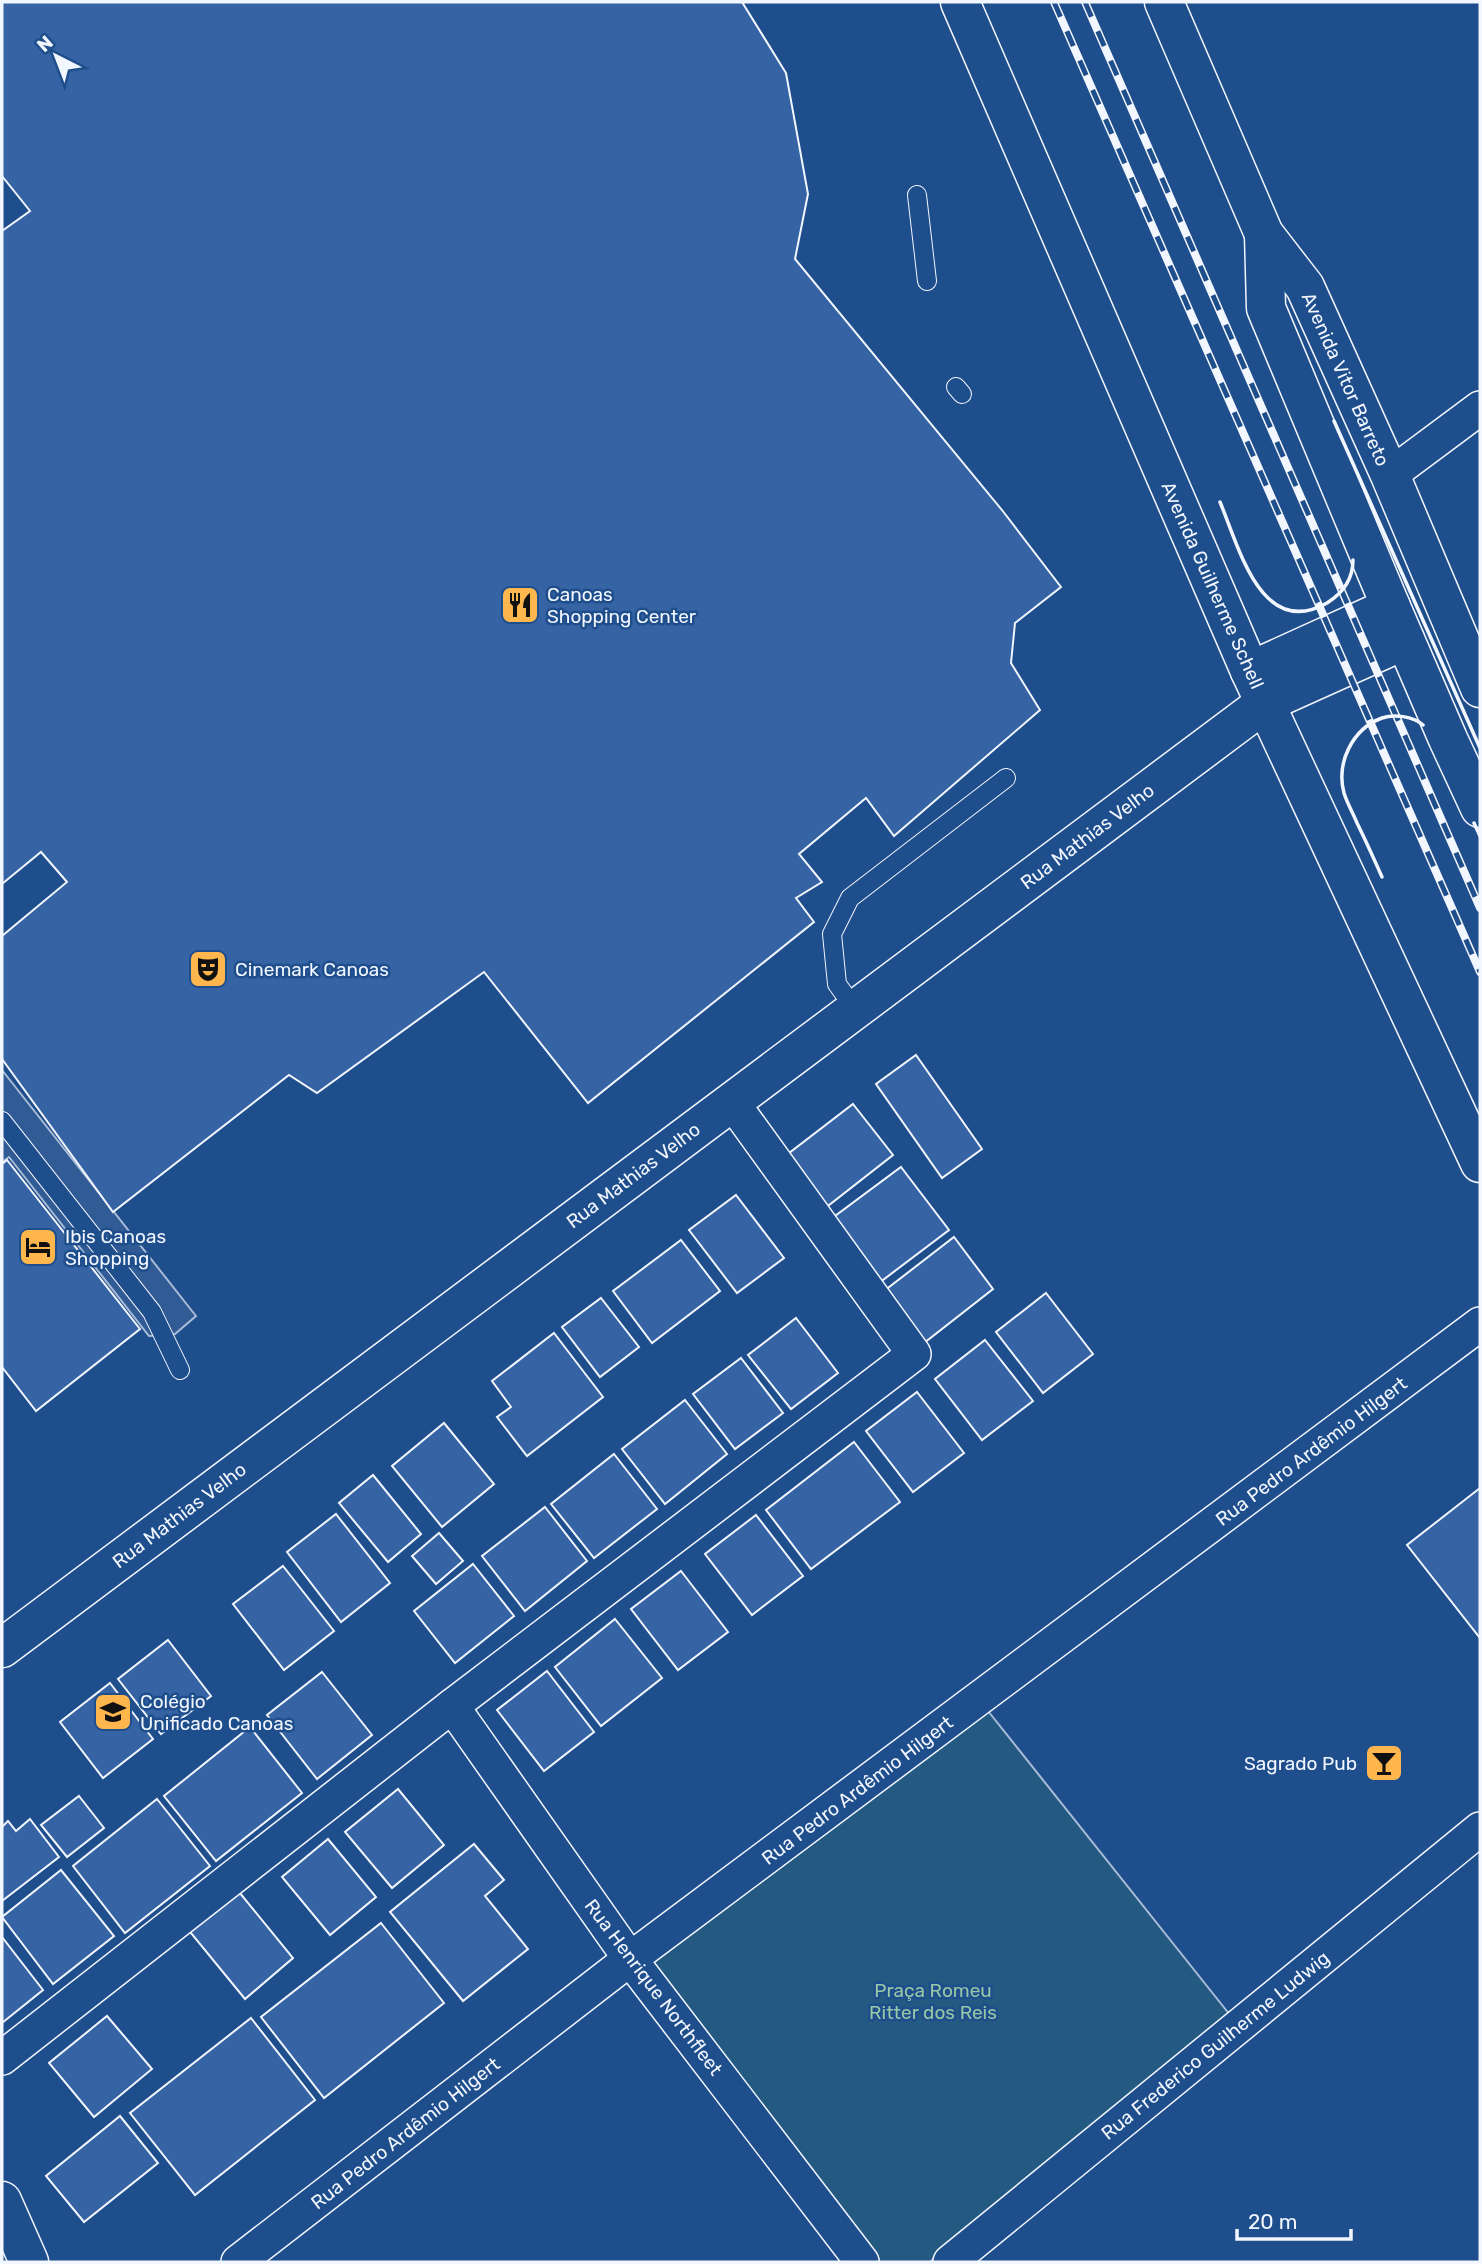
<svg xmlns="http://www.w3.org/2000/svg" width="1482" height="2264" font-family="Rubik,sans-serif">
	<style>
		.green { fill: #245a82; stroke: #a8bbd7; stroke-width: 2 }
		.parking { fill: #305b95; stroke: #a8bbd7; stroke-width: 2 }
		.building { fill: #3563a3; stroke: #f2f6ff; stroke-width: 2 }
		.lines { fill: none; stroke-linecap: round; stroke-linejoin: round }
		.lane-casing { stroke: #f2f6ff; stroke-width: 20 }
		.street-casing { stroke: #f2f6ff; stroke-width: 36 }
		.secondary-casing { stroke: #f2f6ff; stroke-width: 41 }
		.lane { stroke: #1f4e8c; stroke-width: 18 }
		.street { stroke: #1f4e8c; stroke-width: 33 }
		.secondary { stroke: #1f4e8c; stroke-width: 38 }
		.rail-casing { stroke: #f2f6ff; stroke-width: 8 }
		.rail { stroke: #1f4e8c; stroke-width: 5; stroke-dasharray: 16; stroke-linecap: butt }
		.wall { stroke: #f2f6ff; stroke-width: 3.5 }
		.labels { text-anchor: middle; stroke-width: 5; stroke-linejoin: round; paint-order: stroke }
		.street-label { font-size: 19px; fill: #f2f6ff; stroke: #1f4e8c }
		.poi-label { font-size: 19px; fill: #f2f6ff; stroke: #1f4e8c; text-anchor: start }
		.park-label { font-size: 19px; fill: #97c8a6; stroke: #1f4e8c }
	</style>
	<rect width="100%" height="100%" fill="#1f4e8c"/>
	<!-- green -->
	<path class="green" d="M 988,1711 L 1230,2015 L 930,2262 L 877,2262 L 651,1964 Z"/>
	<!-- parking -->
	<path class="parking" d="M 2,1070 L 196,1316 L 175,1334 L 149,1336 L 9,1157 L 2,1162 Z"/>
	<!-- building -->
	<g class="building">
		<path d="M 2,2 L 742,2 L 786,73 L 808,194 L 795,259 L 1002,510 L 1061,587 L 1015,623 L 1011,663 L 1040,710 L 894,836 L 866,798 L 799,854 L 822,882 L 796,898 L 814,922 L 588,1103 L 484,972 L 317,1093 L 289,1075 L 113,1212 L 2,1059 L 2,936 L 67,882 L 41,852 L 2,884 L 2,231 L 30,211 L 2,176 Z"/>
		<path d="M 916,1055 L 982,1149 L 942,1178 L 876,1084 Z"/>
		<path d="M 853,1104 L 893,1155 L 824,1209 L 784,1157 Z"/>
		<path d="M 7,1160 L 140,1329 L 36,1411 L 2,1367 L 2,1164 Z"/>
		<path d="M 901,1167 L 949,1230 L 879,1283 L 831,1219 Z"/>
		<path d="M 736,1195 L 784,1258 L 737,1293 L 689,1230 Z"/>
		<path d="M 954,1237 L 993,1289 L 924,1343 L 884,1291 Z"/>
		<path d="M 681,1240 L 720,1291 L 652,1343 L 613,1291 Z"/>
		<path d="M 1046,1293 L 1093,1354 L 1043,1393 L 996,1332 Z"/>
		<path d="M 601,1298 L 639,1347 L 600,1377 L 562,1327 Z"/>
		<path d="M 796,1318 L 838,1373 L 791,1409 L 748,1355 Z"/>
		<path d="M 554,1333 L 603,1397 L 527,1456 L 497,1417 L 511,1407 L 492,1381 Z"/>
		<path d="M 985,1340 L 1033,1401 L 982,1440 L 935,1379 Z"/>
		<path d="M 741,1358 L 783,1413 L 735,1449 L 693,1394 Z"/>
		<path d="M 917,1392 L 964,1453 L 913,1492 L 866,1431 Z"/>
		<path d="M 685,1400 L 727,1454 L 665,1504 L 622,1449 Z"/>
		<path d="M 444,1423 L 494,1484 L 442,1527 L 392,1466 Z"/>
		<path d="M 854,1442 L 900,1502 L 811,1569 L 766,1510 Z"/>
		<path d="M 614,1454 L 657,1509 L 594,1558 L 551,1504 Z"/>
		<path d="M 373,1475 L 421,1534 L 388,1562 L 339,1503 Z"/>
		<path d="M 1480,1488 L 1480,1638 L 1407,1545 Z"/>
		<path d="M 545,1507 L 587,1561 L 525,1611 L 482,1556 Z"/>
		<path d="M 336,1514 L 390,1583 L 341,1622 L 287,1552 Z"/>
		<path d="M 756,1515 L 803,1576 L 752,1615 L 705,1554 Z"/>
		<path d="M 439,1533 L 463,1561 L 436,1584 L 412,1556 Z"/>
		<path d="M 473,1564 L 514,1616 L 455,1663 L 414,1611 Z"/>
		<path d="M 283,1566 L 334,1631 L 284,1670 L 233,1604 Z"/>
		<path d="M 681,1571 L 728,1632 L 678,1670 L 631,1609 Z"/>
		<path d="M 615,1619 L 662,1678 L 601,1726 L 555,1667 Z"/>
		<path d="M 168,1640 L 211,1696 L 161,1734 L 118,1679 Z"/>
		<path d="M 547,1671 L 594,1732 L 544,1771 L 497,1710 Z"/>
		<path d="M 322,1672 L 372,1735 L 317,1779 L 267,1715 Z"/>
		<path d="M 110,1683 L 153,1739 L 103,1778 L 60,1722 Z"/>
		<path d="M 250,1727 L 302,1793 L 216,1861 L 164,1796 Z"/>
		<path d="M 398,1789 L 444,1845 L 392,1888 L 345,1832 Z"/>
		<path d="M 79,1796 L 104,1828 L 67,1857 L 41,1825 Z"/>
		<path d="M 157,1799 L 210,1866 L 125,1933 L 73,1866 Z"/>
		<path d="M 30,1819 L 59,1857 L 2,1901 L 2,1827 L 8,1821 L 16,1831 Z"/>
		<path d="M 328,1839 L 376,1897 L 330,1935 L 282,1877 Z"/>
		<path d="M 474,1844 L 504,1880 L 485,1896 L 528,1949 L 463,2001 L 390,1912 Z"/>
		<path d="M 61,1870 L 114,1936 L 53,1984 L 2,1917 Z"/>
		<path d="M 235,1887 L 293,1958 L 245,1999 L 186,1927 Z"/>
		<path d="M 381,1923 L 444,2003 L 324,2098 L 261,2017 Z"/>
		<path d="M 2,1937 L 43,1990 L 2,2023 Z"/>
		<path d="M 107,2016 L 152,2069 L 94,2117 L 49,2063 Z"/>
		<path d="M 251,2018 L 315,2100 L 195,2195 L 130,2113 Z"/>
		<path d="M 120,2116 L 158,2163 L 84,2222 L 46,2176 Z"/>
	</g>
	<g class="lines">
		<defs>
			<g id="lane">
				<path d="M 917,195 L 927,281"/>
				<path d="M 956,387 L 962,394"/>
				<path d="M 855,1009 L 837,984 L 832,934 L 850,898 L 1006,778"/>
				<path d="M 2,1121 L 152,1312 L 180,1370"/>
			</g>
			<g id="street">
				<path d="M 1390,475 L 1480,408"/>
				<path d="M 452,1706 L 630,1959 L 862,2262"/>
				<path d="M 2,2058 L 452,1706 L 914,1354 L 732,1102"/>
				<path d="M 238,2262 L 630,1959 L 1480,1324"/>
				<path d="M 950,2262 L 1480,1829"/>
			</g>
			<g id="secondary">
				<path d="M 960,2 L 1250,671 L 1480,1163"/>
				<path d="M 1164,2 L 1264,234 L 1305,287 L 1390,475 L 1480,688"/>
				<path d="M 1264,234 L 1266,308 L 1391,607 L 1448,739 L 1480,808"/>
				<path d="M 1250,671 L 1391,607"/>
				<path d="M 2,1648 L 1265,703 L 1405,640"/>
				<path d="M 2,2201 L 29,2262"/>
			</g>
		</defs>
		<!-- lane casing -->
		<use href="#lane" class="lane-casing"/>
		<!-- street casing -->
		<use href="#street" class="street-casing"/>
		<!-- secondary casing -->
		<use href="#secondary" class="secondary-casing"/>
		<!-- lane -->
		<use href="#lane" class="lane"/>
		<!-- street -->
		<use href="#street" class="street"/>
		<!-- secondary -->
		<use href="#secondary" class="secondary"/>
		<defs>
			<g id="rail">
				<path d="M 1054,2 L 1480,972"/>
				<path d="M 1085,2 L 1480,908"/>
			</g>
		</defs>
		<!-- rail casing -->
		<use href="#rail" class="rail-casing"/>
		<!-- rail -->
		<use href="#rail" class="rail"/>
		<!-- wall -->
		<g class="wall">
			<path d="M 1334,421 L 1480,748"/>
			<path d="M 1220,502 C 1239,547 1261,640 1327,603 C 1343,593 1353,579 1353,560"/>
			<path d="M 1474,823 L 1480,836"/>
			<path d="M 1382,877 C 1374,859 1366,841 1357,823 C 1353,813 1347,803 1344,793 C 1336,763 1352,729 1382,718 C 1394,714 1413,716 1423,725"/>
		</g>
	</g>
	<!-- icons -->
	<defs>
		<symbol id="restaurant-square" viewBox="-11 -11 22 22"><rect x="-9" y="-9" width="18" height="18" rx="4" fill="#ffb74d" stroke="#1f4e8c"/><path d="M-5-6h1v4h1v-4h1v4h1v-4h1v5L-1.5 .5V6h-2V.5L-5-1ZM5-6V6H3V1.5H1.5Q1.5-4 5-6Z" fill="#111"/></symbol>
		<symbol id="theatre-square" viewBox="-11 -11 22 22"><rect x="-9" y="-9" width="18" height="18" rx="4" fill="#ffb74d" stroke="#1f4e8c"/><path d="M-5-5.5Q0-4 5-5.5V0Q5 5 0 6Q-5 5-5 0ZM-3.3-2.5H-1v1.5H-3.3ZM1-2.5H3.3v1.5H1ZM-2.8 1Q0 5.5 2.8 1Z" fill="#111"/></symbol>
		<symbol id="hotel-square" viewBox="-11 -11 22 22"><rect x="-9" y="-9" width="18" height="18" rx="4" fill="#ffb74d" stroke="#1f4e8c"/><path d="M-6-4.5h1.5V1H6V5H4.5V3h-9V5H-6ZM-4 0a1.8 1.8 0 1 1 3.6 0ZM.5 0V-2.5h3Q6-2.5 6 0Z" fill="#111"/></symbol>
		<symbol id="school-square" viewBox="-11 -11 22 22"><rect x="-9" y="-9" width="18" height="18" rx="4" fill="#ffb74d" stroke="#1f4e8c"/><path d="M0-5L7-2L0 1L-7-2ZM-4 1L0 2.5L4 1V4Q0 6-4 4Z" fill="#111"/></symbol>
		<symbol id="bar-square" viewBox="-11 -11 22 22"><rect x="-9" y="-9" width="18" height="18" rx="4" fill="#ffb74d" stroke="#1f4e8c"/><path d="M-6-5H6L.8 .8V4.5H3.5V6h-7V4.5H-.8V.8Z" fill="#111"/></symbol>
	</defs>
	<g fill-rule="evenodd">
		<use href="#restaurant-square" x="498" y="583" width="44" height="44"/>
		<use href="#theatre-square" x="186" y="947" width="44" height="44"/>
		<use href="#hotel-square" x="16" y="1225" width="44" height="44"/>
		<use href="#school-square" x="91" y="1690" width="44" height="44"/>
		<use href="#bar-square" x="1362" y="1741" width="44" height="44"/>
	</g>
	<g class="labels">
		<!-- street labels -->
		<g class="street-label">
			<text transform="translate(1346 379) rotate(66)" y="7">Avenida Vitor Barreto</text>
			<text transform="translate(1213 585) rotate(66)" y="7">Avenida Guilherme Schell</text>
			<text transform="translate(1087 836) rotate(-37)" y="7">Rua Mathias Velho</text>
			<text transform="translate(633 1175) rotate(-37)" y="7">Rua Mathias Velho</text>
			<text transform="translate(1311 1451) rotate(-37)" y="7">Rua Pedro Ardêmio Hilgert</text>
			<text transform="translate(179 1515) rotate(-37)" y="7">Rua Mathias Velho</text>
			<text transform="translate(857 1790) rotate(-37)" y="7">Rua Pedro Ardêmio Hilgert</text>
			<text transform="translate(654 1987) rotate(53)" y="7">Rua Henrique Northfleet</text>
			<text transform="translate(1215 2045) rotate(-39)" y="7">Rua Frederico Guilherme Ludwig</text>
			<text transform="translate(405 2133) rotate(-38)" y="7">Rua Pedro Ardêmio Hilgert</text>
		</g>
		<!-- poi labels -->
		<g class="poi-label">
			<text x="547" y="601">Canoas<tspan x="547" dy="22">Shopping Center</tspan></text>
			<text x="235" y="976">Cinemark Canoas</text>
			<text x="65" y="1243">Ibis Canoas<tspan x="65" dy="22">Shopping</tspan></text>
			<text x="140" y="1708">Colégio<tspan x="140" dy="22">Unificado Canoas</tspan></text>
			<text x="1357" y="1770" text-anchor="end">Sagrado Pub</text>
		</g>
		<!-- park labels -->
		<g class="park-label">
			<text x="933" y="1997">Praça Romeu<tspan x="933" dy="22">Ritter dos Reis</tspan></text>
		</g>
	</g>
	<!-- border -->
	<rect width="1482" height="2264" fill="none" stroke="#f2f6ff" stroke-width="7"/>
	<!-- north arrow -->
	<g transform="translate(56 56) rotate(318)" stroke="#1f4e8c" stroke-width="5" paint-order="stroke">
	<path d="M0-5L12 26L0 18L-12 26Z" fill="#f2f6ff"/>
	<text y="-10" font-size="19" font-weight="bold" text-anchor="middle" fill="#f2f6ff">N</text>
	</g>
	<!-- scale -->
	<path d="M1237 2229v10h114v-10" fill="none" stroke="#f2f6ff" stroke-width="3.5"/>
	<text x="1248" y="2229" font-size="21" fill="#f2f6ff" stroke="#1f4e8c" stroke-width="5" paint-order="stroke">20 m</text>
</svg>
